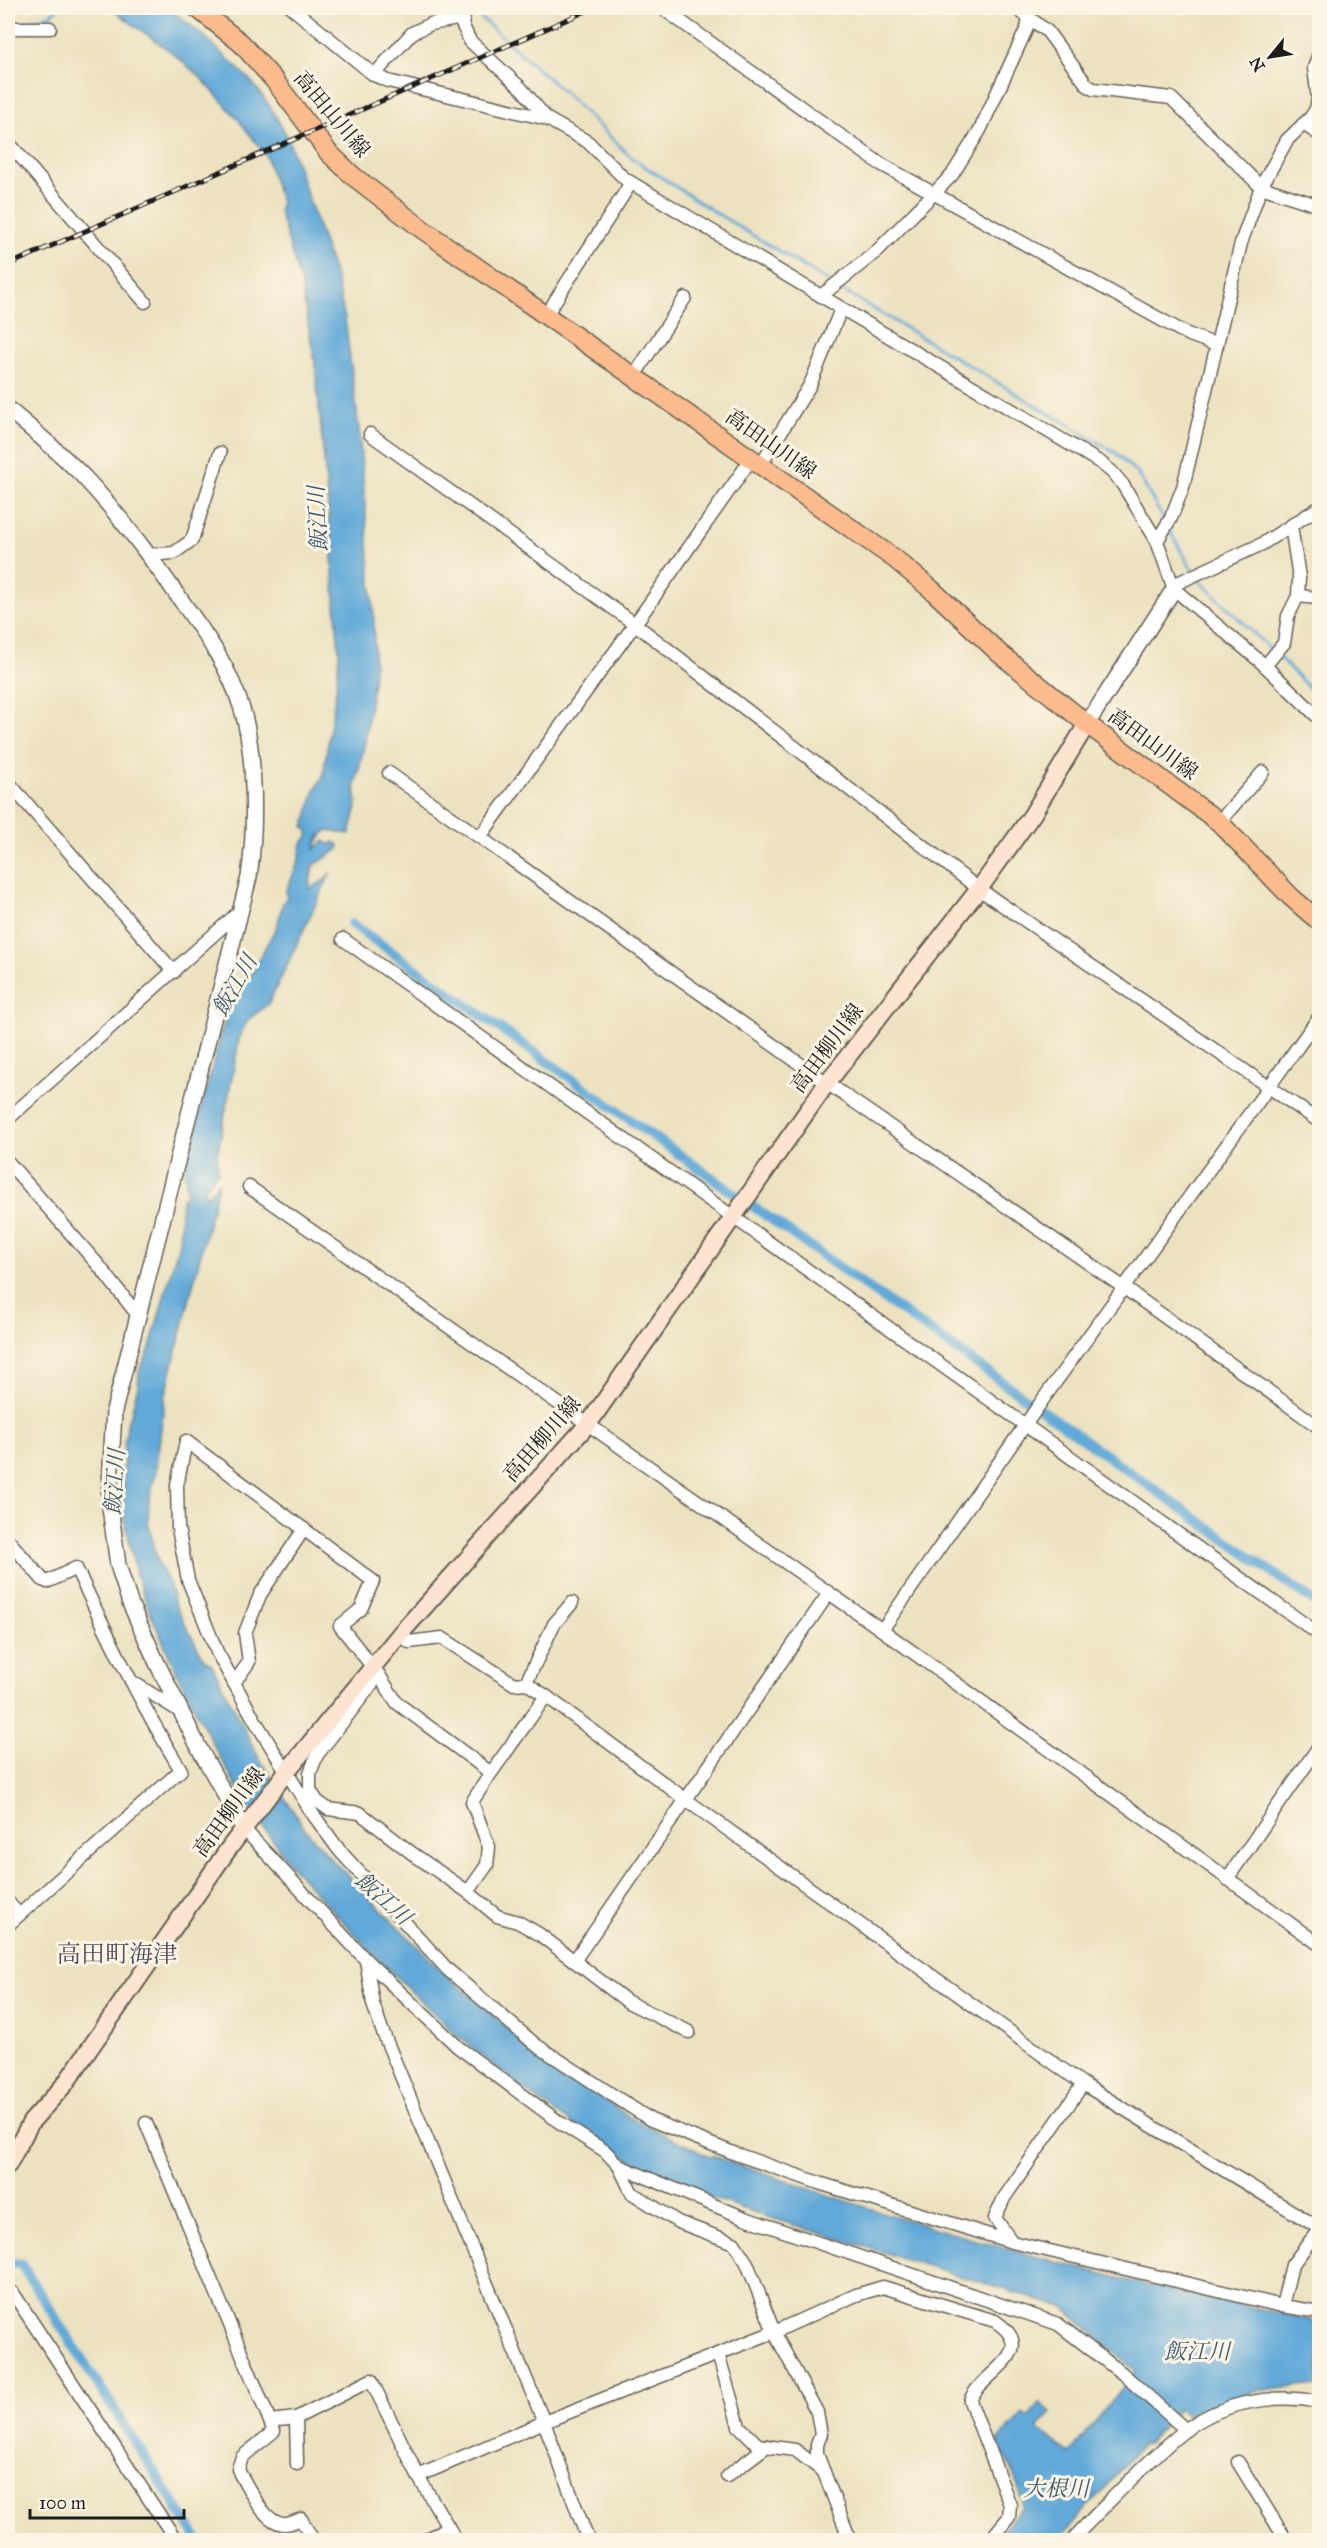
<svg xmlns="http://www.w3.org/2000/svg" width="1327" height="2548" font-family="'IM FELL Great Primer','Noto Serif JP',serif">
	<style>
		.water { fill: #61a9d8; stroke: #3e627a; stroke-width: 1.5 }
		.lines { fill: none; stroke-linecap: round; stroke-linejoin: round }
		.stream { stroke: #61a9d8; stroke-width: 3 }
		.canal { stroke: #61a9d8; stroke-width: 10 }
		.minor-casing { stroke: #656155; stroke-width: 15 }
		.tertiary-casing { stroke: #656155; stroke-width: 18 }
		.secondary-casing { stroke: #656155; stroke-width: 20 }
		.primary-casing { stroke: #656155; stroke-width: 21 }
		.minor { stroke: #fff; stroke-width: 12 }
		.tertiary { stroke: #fff; stroke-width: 15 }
		.secondary { stroke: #fde4d1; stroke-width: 16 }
		.primary { stroke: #fbbb8c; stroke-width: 18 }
		.rail-casing { stroke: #1c1c1c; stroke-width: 5 }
		.rail { stroke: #fcf5e5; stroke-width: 3; stroke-dasharray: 9; stroke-linecap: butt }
		.labels { text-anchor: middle; stroke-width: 6; stroke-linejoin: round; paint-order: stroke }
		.street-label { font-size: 21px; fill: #1c1c1c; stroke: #fcf5e5 }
		.water-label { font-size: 22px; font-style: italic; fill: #3b5b71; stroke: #fcf5e5 }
		.quarter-label { font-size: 24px; fill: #514b5d; stroke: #fcf5e5 }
	</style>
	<rect width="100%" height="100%" fill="#fcf5e5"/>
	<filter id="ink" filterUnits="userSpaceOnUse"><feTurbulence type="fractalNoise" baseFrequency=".0167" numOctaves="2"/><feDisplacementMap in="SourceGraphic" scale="12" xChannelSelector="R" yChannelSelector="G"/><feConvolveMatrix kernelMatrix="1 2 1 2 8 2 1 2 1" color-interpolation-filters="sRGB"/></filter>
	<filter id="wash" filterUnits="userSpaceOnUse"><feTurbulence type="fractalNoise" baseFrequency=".008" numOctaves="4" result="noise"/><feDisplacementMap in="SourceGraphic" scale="24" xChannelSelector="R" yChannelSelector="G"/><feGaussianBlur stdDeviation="1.35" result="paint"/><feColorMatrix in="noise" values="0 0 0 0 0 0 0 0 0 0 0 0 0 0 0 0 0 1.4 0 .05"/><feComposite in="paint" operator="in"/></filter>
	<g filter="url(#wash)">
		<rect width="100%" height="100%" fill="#ece2c0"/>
		<!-- water -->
		<path class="water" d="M 110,8 L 168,8 L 203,35 L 251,81 L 269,105 L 288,138 L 336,279 L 345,319 L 359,429 L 374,619 L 374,673 L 365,742 L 355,786 L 357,806 L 350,834 L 326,831 L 318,842 L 320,833 L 315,849 L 324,841 L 331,845 L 334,842 L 339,845 L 339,849 L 313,866 L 309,889 L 325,880 L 331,872 L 330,874 L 269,1003 L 248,1020 L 240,1035 L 217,1156 L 218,1171 L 205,1188 L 206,1197 L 219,1181 L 165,1397 L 155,1476 L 149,1501 L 148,1522 L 158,1562 L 169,1583 L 175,1605 L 205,1661 L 211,1663 L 260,1760 L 306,1830 L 333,1861 L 446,1975 L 535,2051 L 629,2117 L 710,2157 L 713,2156 C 860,2208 1011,2253 1163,2289 C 1215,2302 1268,2309 1319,2322 L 1319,2387 C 1275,2382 1228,2397 1190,2418 L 1179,2409 L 1147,2444 L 1141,2446 L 1059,2540 L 993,2540 L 1022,2508 L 1023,2502 L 1011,2467 L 997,2441 L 1023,2413 L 1028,2417 L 1040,2403 L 1051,2412 L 1038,2428 L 1069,2454 L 1136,2371 L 1064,2308 L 765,2216 L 695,2192 L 609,2149 L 532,2096 L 454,2033 L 375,1956 L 291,1866 L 244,1800 L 217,1752 L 180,1680 L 149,1610 L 136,1574 L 122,1507 L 124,1446 L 128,1419 L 130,1418 L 138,1386 L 139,1371 L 149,1351 L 179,1243 L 182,1198 L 187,1194 L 185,1169 L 223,1027 L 232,1001 L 256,967 L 256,964 L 277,926 L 283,903 L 287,897 L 286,892 L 299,860 L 302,843 L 308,837 L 308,831 L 304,827 L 315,790 L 323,776 L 336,690 L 339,654 L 328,504 L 315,364 L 301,284 L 279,211 L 281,203 L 265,154 L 237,118 L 201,78 L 170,51 Z"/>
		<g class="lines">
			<!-- stream -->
			<g class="stream">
				<path d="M 471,9 L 566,94 L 632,158 L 713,211 L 831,283"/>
				<path d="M 24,23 L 50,15 L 58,8"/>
				<path d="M 837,287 L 1116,453 L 1138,474 L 1165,522"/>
				<path d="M 1169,530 L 1193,571"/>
				<path d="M 1196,577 L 1273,652"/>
				<path d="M 1278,656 L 1320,699"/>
			</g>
			<!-- canal -->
			<g class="canal">
				<path d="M 352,924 L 1320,1606"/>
				<path d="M 8,2263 L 21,2264 L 198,2540"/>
			</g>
		</g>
	</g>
	<g filter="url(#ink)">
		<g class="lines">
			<defs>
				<g id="minor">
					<path d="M 292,8 L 374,75 L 388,81 L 547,119 L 588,142 L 625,179 L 1101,463 L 1112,472 L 1123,485 L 1157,541 L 1174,589 L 1262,663 L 1320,719"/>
					<path d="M 466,8 L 462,24 L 470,41 L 522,89 L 547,119"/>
					<path d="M 662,8 L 879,163 L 1158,318 L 1187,334 L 1217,345"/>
					<path d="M 1016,8 L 1047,31 L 1087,85 L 1093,89 L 1171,98 L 1261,187 L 1320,206"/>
					<path d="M 8,28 L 50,28"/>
					<path d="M 374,75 L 412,33 L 431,24 L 462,18"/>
					<path d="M 1303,124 L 1320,135"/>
					<path d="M 8,142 L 145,302"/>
					<path d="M 821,296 L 877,251 L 952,175 L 980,130 L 1026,30 L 1030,17"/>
					<path d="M 546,315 L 631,183"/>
					<path d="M 634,376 L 685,298"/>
					<path d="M 370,434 L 635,624 L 979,889 L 1320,1122"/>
					<path d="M 761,464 L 810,385 L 841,309"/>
					<path d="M 1157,541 L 1171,518 L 1183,487 L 1241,243 L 1261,187 L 1287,140 L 1311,117 L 1316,109 L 1318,99 L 1314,68 L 1320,51"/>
					<path d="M 148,555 L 174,553 L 192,540 L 220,453"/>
					<path d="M 1173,585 L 1262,544 L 1320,507"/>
					<path d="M 1298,596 L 1317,598 L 1320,601"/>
					<path d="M 1265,666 L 1284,643 L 1288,616 L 1298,596 L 1299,577 L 1291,526"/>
					<path d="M 389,773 L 827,1083 L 1123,1287 L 1320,1428"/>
					<path d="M 8,782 L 174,972"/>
					<path d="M 1219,822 L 1263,772"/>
					<path d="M 480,837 L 635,624 L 752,458"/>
					<path d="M 343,939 L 1320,1635"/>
					<path d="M 8,1119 L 240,911"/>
					<path d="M 8,1162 L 100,1267 L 137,1314"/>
					<path d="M 249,1187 L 882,1630 L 1320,1945"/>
					<path d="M 8,1540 L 43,1580 L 47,1582 L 76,1568 C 108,1636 141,1705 181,1770 L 8,1925"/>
					<path d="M 882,1630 L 1044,1398 L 1320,1016"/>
					<path d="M 400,1634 L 409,1642 L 442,1638 L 514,1684 L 526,1683 L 546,1696"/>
					<path d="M 379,1675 L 317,1755 L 310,1773 L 310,1790 L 317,1801 L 328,1809 L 360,1813 L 413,1854 L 468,1892 L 497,1916 L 518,1922 L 539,1934 L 628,2002 L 689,2032"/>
					<path d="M 131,1681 L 181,1712"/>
					<path d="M 234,1683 L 249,1662 L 245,1633 L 260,1595 L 304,1529"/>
					<path d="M 526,1683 L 554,1624 L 572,1603"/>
					<path d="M 244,1829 L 366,1960 L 458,2047 L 559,2122 L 605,2151 L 619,2166 L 632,2193 L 678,2222 L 734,2243 L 747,2263 L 774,2332 L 817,2412 L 821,2434 L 817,2445 L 817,2454 L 850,2540"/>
					<path d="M 1227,1879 L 1320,1745"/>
					<path d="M 468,1892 L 487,1865 L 489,1847 L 472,1802 L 491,1773"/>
					<path d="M 8,1902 L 19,1915"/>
					<path d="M 366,1960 L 373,2004 L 382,2030 L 544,2422 L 588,2540"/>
					<path d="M 574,1961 L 829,1593"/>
					<path d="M 146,2123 L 274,2431 L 242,2457 L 238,2469 L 240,2474 C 250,2489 263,2522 283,2524 C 289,2525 295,2521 301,2519 L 313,2540"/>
					<path d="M 619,2166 L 745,2218 L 1058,2324 L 1123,2374 L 1186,2430"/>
					<path d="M 1319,2228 L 1083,2084 L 685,1799 L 546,1696 L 491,1773 L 397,1703 L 379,1675 L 340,1626 L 361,1609 L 373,1581 L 186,1441 L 177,1485 L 178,1528 L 188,1580 L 217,1652 L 254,1719 L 312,1813 L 339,1850 L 448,1970 L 536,2045 L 651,2120 L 736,2154 L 822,2184 L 1012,2242 L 1282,2306 L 1320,2312"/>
					<path d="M 1012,2242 L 995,2218 L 1004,2198 L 1083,2084"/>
					<path d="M 13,2293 L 176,2540"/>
					<path d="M 1282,2306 L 1292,2265 L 1320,2228"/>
					<path d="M 718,2354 L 739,2426 L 758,2445 L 795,2450 L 824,2472"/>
					<path d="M 296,2418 L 297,2464"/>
					<path d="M 270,2421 L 296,2418 L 371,2380 L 418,2476"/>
					<path d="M 1238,2462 L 1286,2540"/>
					<path d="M 727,2476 L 767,2446"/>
					<path d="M 427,2540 L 448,2527"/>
					<path d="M 456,2540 L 418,2476 L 544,2422 L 774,2332 L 856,2295 L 883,2287 L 995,2321 C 1043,2353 980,2372 970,2401 L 1010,2505 L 1009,2517 L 990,2540"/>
					<path d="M 1072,2540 L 1085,2526 C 1117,2494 1149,2459 1184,2431 C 1221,2402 1275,2393 1320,2402"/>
				</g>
				<g id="tertiary">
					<path d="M 8,409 C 33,430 59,452 82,475 C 118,513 148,554 178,596 C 203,631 228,664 241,706 C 256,751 256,829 249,877 L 114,1411 L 109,1500 L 118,1565 L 130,1603 L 157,1663 L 199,1748 L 244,1829"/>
					<path d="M 1087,724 L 1174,589"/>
				</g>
				<path id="secondary" d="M 8,2165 L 31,2122 L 65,2084 L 227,1851 L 287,1771 L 400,1634 L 589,1423 L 827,1083 L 979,889 L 1032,815 L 1087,724"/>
				<path id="primary" d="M 197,8 L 241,43 L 274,80 L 328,152 L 353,176 L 422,229 L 895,559 L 931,589 L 999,653 L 1087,724 L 1219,822 L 1291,897 L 1320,922"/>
			</defs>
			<!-- minor casing -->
			<use href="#minor" class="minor-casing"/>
			<!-- tertiary casing -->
			<use href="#tertiary" class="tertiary-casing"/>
			<!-- secondary casing -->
			<use href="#secondary" class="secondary-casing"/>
			<!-- primary casing -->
			<use href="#primary" class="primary-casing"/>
			<!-- minor -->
			<use href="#minor" class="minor"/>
			<!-- tertiary -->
			<use href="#tertiary" class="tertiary"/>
			<!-- secondary -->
			<use href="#secondary" class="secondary"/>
			<!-- primary -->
			<use href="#primary" class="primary"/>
			<defs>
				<path id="rail" d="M 8,265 L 593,8"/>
			</defs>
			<!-- rail casing -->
			<use href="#rail" class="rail-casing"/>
			<!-- rail -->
			<use href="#rail" class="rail"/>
		</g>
	</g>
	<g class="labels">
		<!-- street labels -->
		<g class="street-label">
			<text transform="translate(332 114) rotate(50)" y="7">高田山川線</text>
			<text transform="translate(771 444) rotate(35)" y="7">高田山川線</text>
			<text transform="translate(1153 744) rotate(36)" y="7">高田山川線</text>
			<text transform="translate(827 1048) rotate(-53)" y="7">高田柳川線</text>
			<text transform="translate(542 1439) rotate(-49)" y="7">高田柳川線</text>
			<text transform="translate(229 1812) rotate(-54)" y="7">高田柳川線</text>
		</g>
		<!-- water labels -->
		<g class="water-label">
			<text transform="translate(317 519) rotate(-93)" y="8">飯江川</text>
			<text transform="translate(234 985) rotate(-60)" y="8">飯江川</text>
			<text transform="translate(114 1482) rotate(-86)" y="8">飯江川</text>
			<text transform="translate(384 1898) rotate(42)" y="8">飯江川</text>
			<text x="1197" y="2359">飯江川</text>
			<text x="1056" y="2496">大根川</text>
		</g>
		<!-- quarter labels -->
		<g class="quarter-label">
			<text x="117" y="1962">高田町海津</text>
		</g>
	</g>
	<!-- margin -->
	<rect width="1327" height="2548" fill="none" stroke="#fcf5e5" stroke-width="30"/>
	<!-- north arrow -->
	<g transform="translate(1270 57) rotate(240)" stroke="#fcf5e5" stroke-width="4.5" paint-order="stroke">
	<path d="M0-4.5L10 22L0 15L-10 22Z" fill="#1c1c1c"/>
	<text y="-9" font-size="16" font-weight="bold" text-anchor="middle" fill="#1c1c1c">N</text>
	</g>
	<!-- scale -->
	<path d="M30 2509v9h154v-9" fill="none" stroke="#1c1c1c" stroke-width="3"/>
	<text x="39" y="2509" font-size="18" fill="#1c1c1c" stroke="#fcf5e5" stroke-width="4.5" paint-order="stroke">100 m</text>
</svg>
